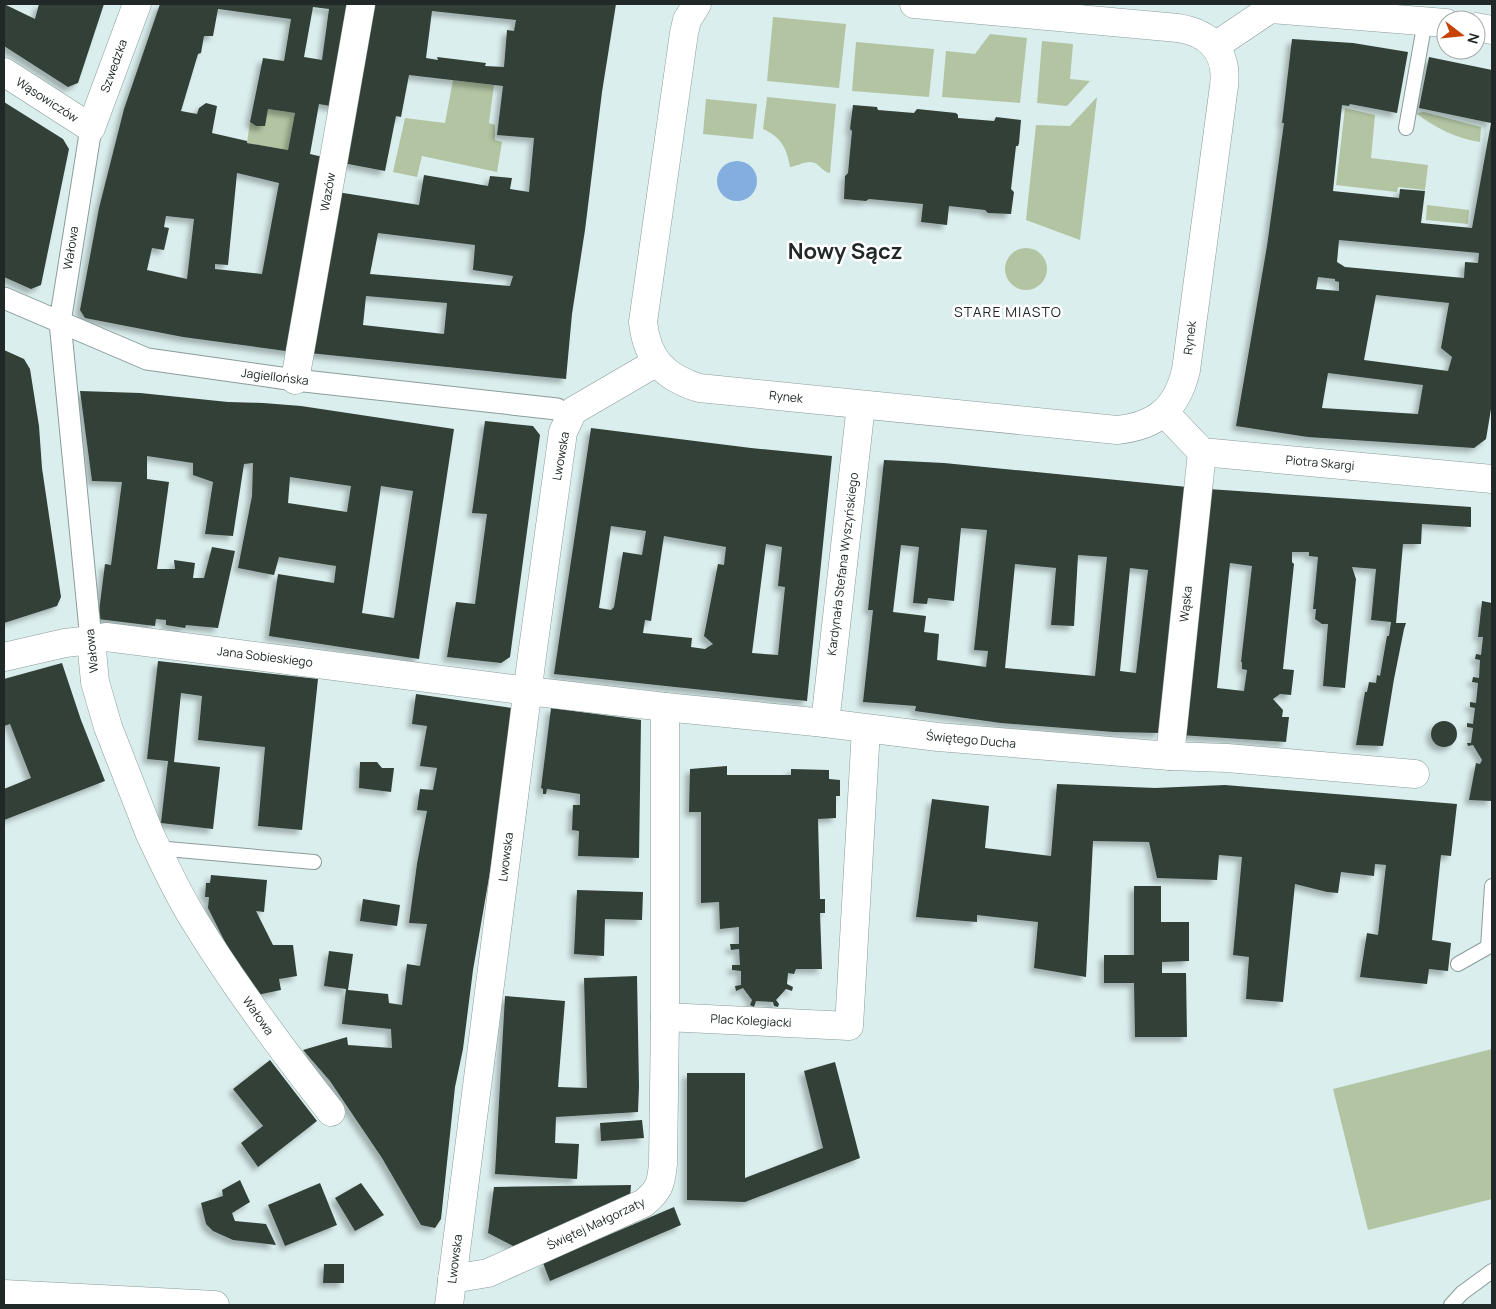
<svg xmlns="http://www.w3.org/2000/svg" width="1496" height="1309" font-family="Manrope,sans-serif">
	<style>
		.green { fill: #b2c4a2 }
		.water { fill: #84aede }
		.building { fill: #324038; fill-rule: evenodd; filter: url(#shadow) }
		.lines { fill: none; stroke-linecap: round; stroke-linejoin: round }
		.service-casing { stroke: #899c9a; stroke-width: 16 }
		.pedestrian-casing { stroke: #899c9a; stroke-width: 23 }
		.minor-casing { stroke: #899c9a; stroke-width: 29 }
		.tertiary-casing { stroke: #899c9a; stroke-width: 29 }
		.service { stroke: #fff; stroke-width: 14 }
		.pedestrian { stroke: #fff; stroke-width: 21 }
		.minor { stroke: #fff; stroke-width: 28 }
		.tertiary { stroke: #fff; stroke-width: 28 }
		.labels { text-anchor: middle; stroke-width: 5; stroke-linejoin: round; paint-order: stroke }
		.street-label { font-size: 12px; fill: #212828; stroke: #fff }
		.neighbourhood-label { font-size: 14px; letter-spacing: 1px; fill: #212828; stroke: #fff }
		.town-label { font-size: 22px; font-weight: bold; fill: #212828; stroke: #fff }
	</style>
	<defs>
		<filter id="shadow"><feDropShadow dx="-4.5" dy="4.5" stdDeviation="2.5" flood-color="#0004"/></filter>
	</defs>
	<rect width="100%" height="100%" fill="#daeeed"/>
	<!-- green -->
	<g class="green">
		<path d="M 773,17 L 846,24 L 839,88 L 767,81 Z"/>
		<path d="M 990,34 L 1027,38 L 1020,103 L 942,97 L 946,51 L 975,54 Z"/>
		<path d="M 1042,41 L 1073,44 L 1070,79 L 1090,81 L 1067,106 L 1037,103 Z"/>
		<path d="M 856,42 L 934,49 L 929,97 L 852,91 Z"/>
		<path d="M 453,80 L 494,85 L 489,123 L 495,125 L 495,140 L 502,142 L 497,172 L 422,156 L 417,177 L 393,172 L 405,118 L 445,123 Z"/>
		<path d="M 767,97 L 836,104 L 830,173 C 821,172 820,162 810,162 C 803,162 797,166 790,167 C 787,148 781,137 763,129 Z"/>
		<path d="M 1097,97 L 1080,240 L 1026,220 L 1036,125 L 1070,126 Z"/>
		<path d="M 706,99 L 757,104 L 753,139 L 703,134 Z"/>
		<path d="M 1345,108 L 1375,115 L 1371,158 L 1428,165 L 1425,190 L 1398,187 L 1397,192 L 1336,185 Z"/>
		<path d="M 268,109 L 295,113 L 288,150 L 247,143 L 250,122 L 256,126 L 264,126 Z"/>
		<path d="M 1424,112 L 1481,127 L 1480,142 C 1458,139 1433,127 1416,113 Z"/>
		<path d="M 1427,205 L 1469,210 L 1468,224 L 1426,220 Z"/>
		<circle cx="1026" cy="269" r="21"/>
		<path d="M 1492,1049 L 1492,1199 L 1368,1230 L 1333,1089 Z"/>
	</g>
	<!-- water -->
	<circle class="water" cx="737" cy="181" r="20"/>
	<!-- building -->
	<g class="building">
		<path d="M 4,4 L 35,19 L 39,4 L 104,4 L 78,83 L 68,87 L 4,46 Z"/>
		<path d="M 160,4 L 353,4 L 336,107 L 319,104 L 310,154 L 327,158 L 293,352 L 183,337 L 85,318 L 80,310 L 99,208 L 124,109 ZM 313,7 L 329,9 L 322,60 L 304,57 ZM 218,9 L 291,19 L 284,61 L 263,58 L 250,122 L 256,126 L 265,126 L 268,109 L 295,113 L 288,150 L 247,143 L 247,141 L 212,133 L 217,106 L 206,103 L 199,108 L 197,114 L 181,111 L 198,54 L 201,53 L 204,36 L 213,36 ZM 237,173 L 279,183 L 262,274 L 215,269 L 215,264 L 228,265 ZM 166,216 L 194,219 L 187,279 L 147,270 L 152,248 L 164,250 L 169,228 L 164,227 Z"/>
		<path d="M 370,4 L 616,4 L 602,92 L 585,230 L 572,314 L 566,379 L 309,353 L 337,192 L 419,205 L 424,175 L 488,186 L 490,176 L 512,178 L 510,189 L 529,192 L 534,138 L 497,135 L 503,86 L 409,75 L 401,117 L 396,116 L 385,171 L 343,163 ZM 432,11 L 516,20 L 514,31 L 507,30 L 504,67 L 485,66 L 486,63 L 437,57 L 438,60 L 426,58 ZM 378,233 L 475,245 L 473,270 L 513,276 L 510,286 L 370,274 ZM 366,296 L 447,303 L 444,334 L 363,325 Z"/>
		<path d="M 1292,39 L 1353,43 L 1408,52 L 1397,113 L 1350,104 L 1349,106 L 1342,105 L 1333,191 L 1399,198 L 1400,189 L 1425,191 L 1421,223 L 1472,228 L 1491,123 L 1419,108 L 1429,57 L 1492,70 L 1492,403 L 1486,439 L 1474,448 L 1308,437 L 1236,426 L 1267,246 L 1284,123 L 1282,123 ZM 1339,240 L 1479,253 L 1478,263 L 1465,262 L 1464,278 L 1345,267 L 1337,262 ZM 1318,277 L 1335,279 L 1335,281 L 1339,282 L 1339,291 L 1316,289 ZM 1376,295 L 1449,303 L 1441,348 L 1452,357 L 1448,371 L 1364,360 ZM 1328,373 L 1423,385 L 1418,414 L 1322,408 Z"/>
		<path d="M 4,102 L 63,139 L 69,149 L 41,285 L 31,289 L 4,277 Z"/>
		<path d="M 853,105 L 877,107 L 878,110 L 914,113 L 917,109 L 956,113 L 958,115 L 958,118 L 994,121 L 996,117 L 1021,120 L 1019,143 L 1018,146 L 1016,146 L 1011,189 L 1014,192 L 1011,214 L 988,213 L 985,210 L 949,206 L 947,225 L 921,222 L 923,204 L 869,199 L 866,201 L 844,199 L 845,176 L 848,173 L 852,131 L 850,129 Z"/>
		<path d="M 4,350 L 24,359 L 30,369 L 39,426 L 42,468 L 61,597 L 57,606 L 4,623 Z"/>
		<path d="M 80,391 L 140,393 L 228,402 L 263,403 L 301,406 L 454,429 L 419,659 L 269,636 L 278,574 L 334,583 L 336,566 L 279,557 L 274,575 L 238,568 L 252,496 L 253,463 L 244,464 L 233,536 L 205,534 L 213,482 L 193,475 L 193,463 L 147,456 L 147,479 L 169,482 L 157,569 L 175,569 L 174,560 L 195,563 L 193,578 L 204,578 L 212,547 L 235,551 L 218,628 L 186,625 L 185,628 L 166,625 L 166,620 L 156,619 L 155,626 L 98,619 L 105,564 L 111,565 L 122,482 L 92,481 ZM 290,477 L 351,486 L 347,512 L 288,503 ZM 381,486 L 413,491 L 394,618 L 362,613 Z"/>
		<path d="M 485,421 L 533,426 L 540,435 L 510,657 L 501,663 L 447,657 L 456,602 L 475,604 L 487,514 L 472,513 Z"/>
		<path d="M 591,428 L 751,448 L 832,456 L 807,701 L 554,674 ZM 611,526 L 646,531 L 642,555 L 623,552 L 614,607 L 611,610 L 599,608 ZM 664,536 L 726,547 L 724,565 L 718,564 L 704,636 L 713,644 L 705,649 L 691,647 L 692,638 L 643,633 L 645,620 L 651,621 ZM 766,544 L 782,547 L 778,586 L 785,587 L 778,655 L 752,653 Z"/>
		<path d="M 884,460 L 944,463 L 1187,487 L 1160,733 L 1114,732 L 1001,723 L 915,711 L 916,706 L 863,702 L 873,610 L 868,610 ZM 961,528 L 987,530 L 974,650 L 988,651 L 986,667 L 937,660 L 939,634 L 924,632 L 926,616 L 893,612 L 901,545 L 919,547 L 913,603 L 927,604 L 928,598 L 954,601 ZM 1078,555 L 1107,557 L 1095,676 L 1005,668 L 1015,564 L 1056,568 L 1051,625 L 1074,626 ZM 1130,568 L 1148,570 L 1136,673 L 1120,671 Z"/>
		<path d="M 1208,489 L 1471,507 L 1471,527 L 1422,524 L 1421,544 L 1403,544 L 1396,623 L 1406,623 L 1404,629 L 1394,679 L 1383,746 L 1356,745 L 1365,692 L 1367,692 L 1369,682 L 1376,683 L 1377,675 L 1380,676 L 1387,636 L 1389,636 L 1391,622 L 1371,620 L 1376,569 L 1352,567 L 1356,579 L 1345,688 L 1323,686 L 1328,624 L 1322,624 L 1315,619 L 1316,609 L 1313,609 L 1318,557 L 1309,556 L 1309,552 L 1292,552 L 1292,562 L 1294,564 L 1283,669 L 1294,670 L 1291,695 L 1280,694 L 1273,699 L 1283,710 L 1282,717 L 1289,717 L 1286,742 L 1180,735 ZM 1230,563 L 1252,566 L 1241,662 L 1242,662 L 1242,669 L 1247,670 L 1244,691 L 1217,688 Z"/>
		<path d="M 1482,601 L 1492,603 L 1492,801 L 1469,800 L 1476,763 L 1480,764 L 1482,760 L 1473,745 L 1468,746 L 1467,743 L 1471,743 L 1473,728 L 1467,727 L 1467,723 L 1473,724 L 1475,708 L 1470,707 L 1470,702 L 1476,703 L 1478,683 L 1472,682 L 1473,677 L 1479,678 L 1480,660 L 1475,659 L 1476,654 L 1481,655 L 1483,637 L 1478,637 Z"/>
		<path d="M 158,661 L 318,679 L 302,830 L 258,826 L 265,747 L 198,740 L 202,696 L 181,693 L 174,762 L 220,767 L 213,829 L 161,823 L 168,761 L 147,759 Z"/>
		<path d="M 62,663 L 81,720 L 105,781 L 4,820 L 4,789 L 31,778 L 10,724 L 4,726 L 4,679 Z"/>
		<path d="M 416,694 L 512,708 L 508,749 L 490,872 L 473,970 L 463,1049 L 455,1087 L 441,1219 L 435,1228 L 421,1225 L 382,1158 L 330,1081 L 303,1050 L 347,1037 L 348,1045 L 392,1048 L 391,1029 L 342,1024 L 346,989 L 324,986 L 329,951 L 353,954 L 348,990 L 388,994 L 389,1003 L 402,1005 L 407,964 L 420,966 L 427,924 L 409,923 L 417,864 L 427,811 L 417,810 L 420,789 L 433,790 L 437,768 L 420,766 L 427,726 L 412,724 Z"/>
		<path d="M 551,708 L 641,720 L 639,858 L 578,856 L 579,831 L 572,830 L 573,805 L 580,805 L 580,794 L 547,789 L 546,794 L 543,794 L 543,789 L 541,788 Z"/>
		<circle cx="1444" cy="734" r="13"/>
		<path d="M 360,762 L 377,762 L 382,768 L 394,768 L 391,792 L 359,788 Z"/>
		<path d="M 727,766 L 727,775 L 791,775 L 791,769 L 829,770 L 829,779 L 840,780 L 840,796 L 836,796 L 836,818 L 818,819 L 820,899 L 825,899 L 825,913 L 820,913 L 822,969 L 796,969 L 794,974 L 788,973 L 787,984 L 793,987 L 792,991 L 786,989 L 776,1000 L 779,1004 L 778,1007 L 774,1006 L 773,1002 L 756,1001 L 754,1007 L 750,1005 L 752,1000 L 743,988 L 736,991 L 735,986 L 741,985 L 741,971 L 732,970 L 732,965 L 740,965 L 739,949 L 731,950 L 730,944 L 739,944 L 739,927 L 720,929 L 719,902 L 701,903 L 701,812 L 689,812 L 690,769 Z"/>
		<path d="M 1057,784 L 1155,788 L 1225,785 L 1457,804 L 1451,856 L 1441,855 L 1432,940 L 1451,943 L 1448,971 L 1429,969 L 1427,984 L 1360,977 L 1367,933 L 1378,935 L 1386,865 L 1375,864 L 1374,876 L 1341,872 L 1338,893 L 1327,892 L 1295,884 L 1283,1002 L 1246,999 L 1249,957 L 1233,955 L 1242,857 L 1219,855 L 1217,880 L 1157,878 L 1149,842 L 1093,841 L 1086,977 L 1034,968 L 1038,922 L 977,915 L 977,922 L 916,917 L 932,799 L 989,806 L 985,848 L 1051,856 Z"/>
		<path d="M 211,875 L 267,880 L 264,912 L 256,911 L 273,945 L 293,945 L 297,976 L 279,979 L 281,990 L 252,996 L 208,908 L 209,897 L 205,897 L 206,883 L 210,883 Z"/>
		<path d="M 1134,886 L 1161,886 L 1161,922 L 1189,922 L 1189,961 L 1162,962 L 1162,973 L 1186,973 L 1187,1037 L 1135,1037 L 1134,983 L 1104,983 L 1104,955 L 1134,955 Z"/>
		<path d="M 577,890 L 643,892 L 642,920 L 605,919 L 604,956 L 574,954 Z"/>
		<path d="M 363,899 L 400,905 L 397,926 L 360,921 Z"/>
		<path d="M 637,976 L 639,1086 L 638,1112 L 556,1117 L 555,1143 L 579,1144 L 577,1179 L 495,1174 L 505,996 L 565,1001 L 558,1087 L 587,1088 L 584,978 Z"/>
		<path d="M 270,1060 L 317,1121 L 258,1167 L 241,1143 L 263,1126 L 233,1089 Z"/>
		<path d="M 835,1062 L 860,1158 L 745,1202 L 687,1200 L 687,1073 L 745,1073 L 745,1178 L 823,1148 L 804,1071 Z"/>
		<path d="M 642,1120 L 644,1138 L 601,1141 L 600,1123 Z"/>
		<path d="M 240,1180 L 250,1202 L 232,1213 L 235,1221 L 266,1224 L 276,1245 L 233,1240 L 213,1231 L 206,1224 L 201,1203 L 223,1196 L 222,1190 Z"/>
		<path d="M 320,1183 L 337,1225 L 285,1246 L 268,1205 Z"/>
		<path d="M 361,1183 L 384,1215 L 355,1231 L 335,1198 Z"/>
		<path d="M 631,1185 L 630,1198 L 515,1247 L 488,1233 L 494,1187 Z"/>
		<path d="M 674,1207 L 681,1225 L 550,1281 L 543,1263 Z"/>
		<path d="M 324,1264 L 344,1264 L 344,1283 L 323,1283 Z"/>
	</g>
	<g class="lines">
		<defs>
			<g id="service">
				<path d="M 1406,128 L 1425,21"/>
				<path d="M 156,848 L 314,862"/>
				<path d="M 1458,964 L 1488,947 L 1492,886"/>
				<path d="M 1451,1305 L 1462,1293 L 1492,1271"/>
			</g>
			<g id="pedestrian">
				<path d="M 91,128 L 60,322 L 91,640"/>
				<path d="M 4,298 L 147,359 L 295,380 L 557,409"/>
			</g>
			<g id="minor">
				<path d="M 295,380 L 361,4"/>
				<path d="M 91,640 L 95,682 L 108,727 L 149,832 C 163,862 178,895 196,923 C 237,990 283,1051 331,1112"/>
				<path d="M 4,657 L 65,643 L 91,640 L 106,637 L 528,691 L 665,707 L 825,723 L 938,737 L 1170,756 L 1227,758 L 1415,774"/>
				<path d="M 665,707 L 665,1017 L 849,1026 L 866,729"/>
				<path d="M 825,723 L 861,405"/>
				<path d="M 1170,756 L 1202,452"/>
				<path d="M 452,1279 L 488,1273 L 644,1203 C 659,1190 661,1185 663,1164 L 665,1017"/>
			</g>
			<g id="tertiary">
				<path d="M 697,4 L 687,20 L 684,33 L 643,322 C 647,359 664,377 699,388 L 1117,430 C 1157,426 1177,408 1186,370 L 1224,86 C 1228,53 1211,33 1178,28 L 914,4"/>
				<path d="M 1476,27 L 1492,30"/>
				<path d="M 1215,46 L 1270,9 L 1446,23"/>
				<path d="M 4,72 L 91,128 L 137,4"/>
				<path d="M 1164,412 L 1202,452 L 1492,479"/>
				<path d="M 4,1294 L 215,1305"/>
				<path d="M 449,1305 L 532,656 L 563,432 L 573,411 L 657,362"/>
			</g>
		</defs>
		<!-- service casing -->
		<use href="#service" class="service-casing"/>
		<!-- pedestrian casing -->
		<use href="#pedestrian" class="pedestrian-casing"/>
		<!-- minor casing -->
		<use href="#minor" class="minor-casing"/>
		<!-- tertiary casing -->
		<use href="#tertiary" class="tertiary-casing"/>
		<!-- service -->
		<use href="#service" class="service"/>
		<!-- pedestrian -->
		<use href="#pedestrian" class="pedestrian"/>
		<!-- minor -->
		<use href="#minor" class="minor"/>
		<!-- tertiary -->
		<use href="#tertiary" class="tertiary"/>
	</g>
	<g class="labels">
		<!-- street labels -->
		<g class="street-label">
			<text transform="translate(114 66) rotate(-70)" y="4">Szwedzka</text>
			<text transform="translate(47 100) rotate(33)" y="4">Wąsowiczów</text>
			<text transform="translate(328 192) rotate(-80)" y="4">Wazów</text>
			<text transform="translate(71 248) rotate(-81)" y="4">Wałowa</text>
			<text transform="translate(1190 338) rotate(-83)" y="4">Rynek</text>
			<text transform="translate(275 377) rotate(7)" y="4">Jagiellońska</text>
			<text transform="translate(786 397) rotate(6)" y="4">Rynek</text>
			<text transform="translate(561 456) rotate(-80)" y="4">Lwowska</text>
			<text transform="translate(1320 463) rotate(5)" y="4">Piotra Skargi</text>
			<text transform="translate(843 564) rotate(-83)" y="4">Kardynała Stefana Wyszyńskiego</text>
			<text transform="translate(1186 604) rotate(-84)" y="4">Wąska</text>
			<text transform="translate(92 651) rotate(-96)" y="4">Wałowa</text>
			<text transform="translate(265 657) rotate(7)" y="4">Jana Sobieskiego</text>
			<text transform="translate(971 740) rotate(5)" y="4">Świętego Ducha</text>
			<text transform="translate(506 857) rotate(-83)" y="4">Lwowska</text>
			<text transform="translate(258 1016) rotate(55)" y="4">Wałowa</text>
			<text transform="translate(751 1021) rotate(3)" y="4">Plac Kolegiacki</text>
			<text transform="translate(596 1224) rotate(-25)" y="4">Świętej Małgorzaty</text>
			<text transform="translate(455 1259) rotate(-83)" y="4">Lwowska</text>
		</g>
		<!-- neighbourhood labels -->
		<g class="neighbourhood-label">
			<text x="1008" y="317">STARE MIASTO</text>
		</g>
		<!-- town labels -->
		<g class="town-label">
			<text x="845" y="259">Nowy Sącz</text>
		</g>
	</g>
	<!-- border -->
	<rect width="1496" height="1309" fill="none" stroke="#212828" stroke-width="10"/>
	<!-- north arrow -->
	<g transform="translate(1461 35) rotate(106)"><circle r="24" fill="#ffffff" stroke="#a6a9a9"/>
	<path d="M0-4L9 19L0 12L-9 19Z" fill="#c74101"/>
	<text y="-8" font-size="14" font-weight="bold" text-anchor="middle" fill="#212828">N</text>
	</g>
</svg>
